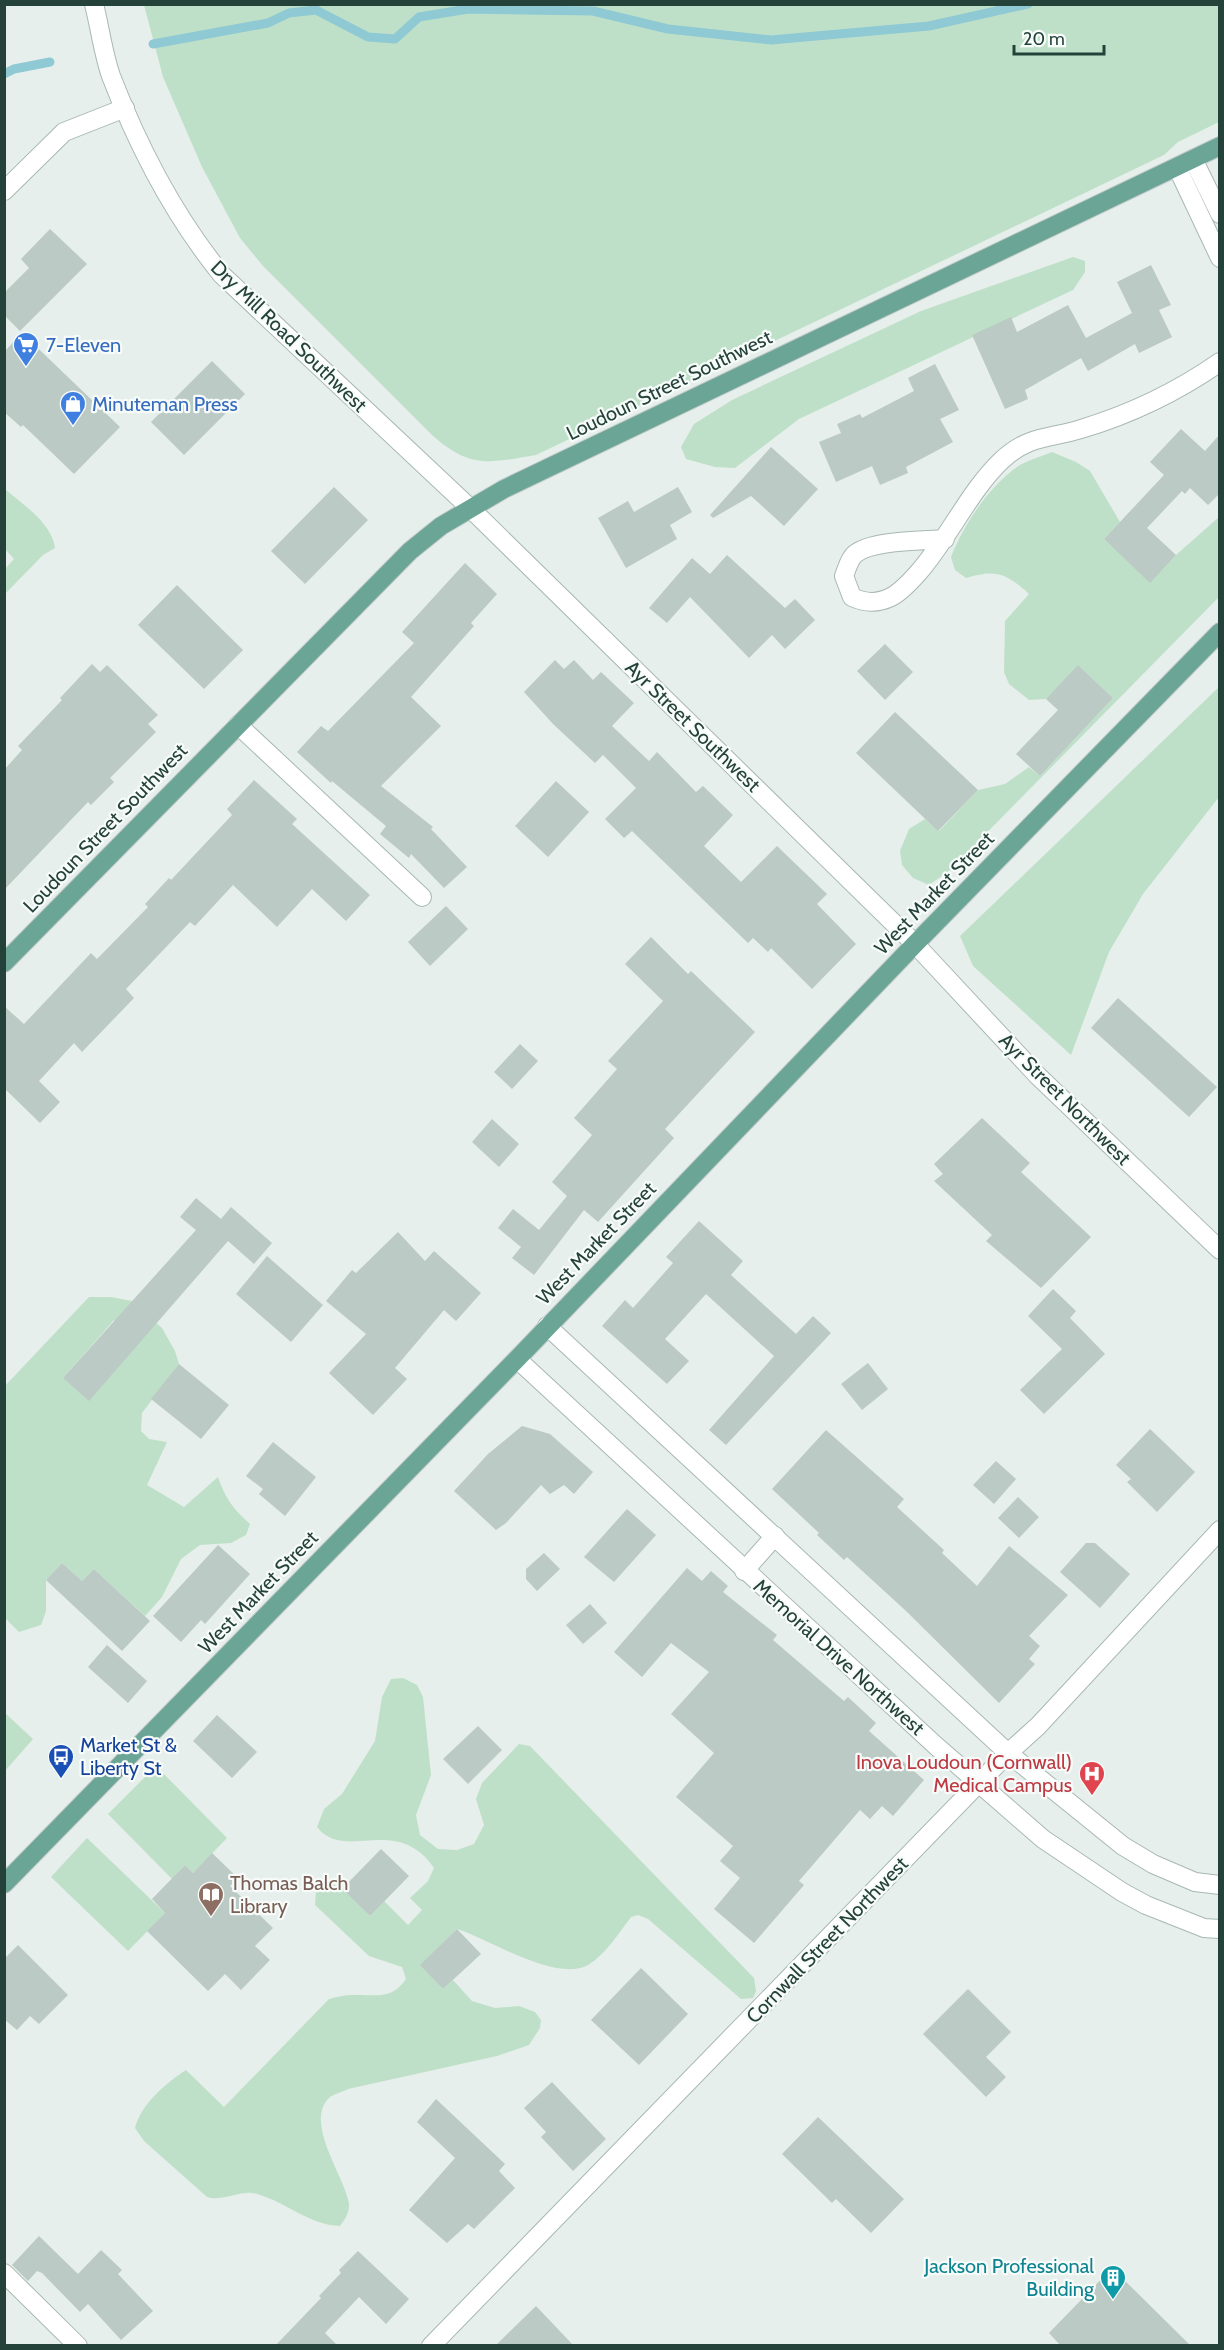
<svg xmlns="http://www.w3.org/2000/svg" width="1224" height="2350" font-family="Cabin,sans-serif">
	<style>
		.green { fill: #bfe0c8; fill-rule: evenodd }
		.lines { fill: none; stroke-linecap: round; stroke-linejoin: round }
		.stream { stroke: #8ec9d4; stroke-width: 9 }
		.building { fill: #bbcac4 }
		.minor-casing { stroke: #a8b8b2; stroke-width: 20 }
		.major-casing { stroke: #c2cac8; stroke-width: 20 }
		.minor { stroke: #fff; stroke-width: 18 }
		.major { stroke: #6aa596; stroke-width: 18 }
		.labels { text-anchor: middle; stroke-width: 4.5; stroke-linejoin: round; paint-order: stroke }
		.street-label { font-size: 20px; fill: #24423a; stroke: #f7fbf9 }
		.shop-label { font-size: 20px; fill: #366cbe; stroke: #f7fbf9; text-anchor: start }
		.transit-label { font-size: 20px; fill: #164399; stroke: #f7fbf9; text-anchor: start }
		.health-label { font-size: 20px; fill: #be3a42; stroke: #f7fbf9; text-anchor: end }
		.education-label { font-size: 20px; fill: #785e54; stroke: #f7fbf9; text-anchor: start }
		.culture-label { font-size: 20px; fill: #0d838f; stroke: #f7fbf9; text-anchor: end }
	</style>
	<rect width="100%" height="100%" fill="#e6efeb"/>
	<!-- green -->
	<g class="green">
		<path d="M 144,5 L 1219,5 L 1219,122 L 1178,142 L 1164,155 L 536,455 C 489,463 470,469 432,435 L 263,266 L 240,238 L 202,167 L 163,77 Z"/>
		<path d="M 1073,257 L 1085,261 L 1085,272 L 1073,290 L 799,419 L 735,468 L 715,467 L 686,459 L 681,447 L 694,424 L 732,400 L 921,311 Z"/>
		<path d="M 1052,452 L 1076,462 L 1090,471 L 1120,522 L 1104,539 L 1150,582 L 1176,555 L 1219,517 L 1219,597 L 949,871 L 929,885 L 913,878 L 902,865 L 900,851 L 909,829 L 925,819 L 939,831 L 978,790 L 1005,784 L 1029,767 L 1040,776 L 1113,698 L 1079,666 L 1046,699 L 1029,700 L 1009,684 L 1004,672 L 1005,621 L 1029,594 C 1006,573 996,569 966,578 L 955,570 L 951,557 C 964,524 988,488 1017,467 C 1027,460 1041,457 1052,452 Z"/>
		<path d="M 5,489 C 23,505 52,523 55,548 L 43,555 L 5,594 L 5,569 L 14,559 L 5,549 Z"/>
		<path d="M 1219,687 L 1219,797 L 1143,894 L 1109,952 L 1071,1055 L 973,966 L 960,936 Z"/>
		<path d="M 89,1297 L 111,1297 L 132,1301 L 162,1328 L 175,1351 L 179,1364 L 142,1413 L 141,1431 L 149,1439 L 167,1442 L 147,1485 L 184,1507 L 218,1477 C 225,1498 234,1510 250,1524 L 246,1535 L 231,1543 L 200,1545 L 181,1559 L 162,1597 L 145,1616 L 94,1569 L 82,1581 L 62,1563 L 46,1580 L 46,1611 L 41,1625 L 19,1632 L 5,1618 L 4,1387 ZM 114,1320 L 140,1342 L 63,1378 Z"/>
		<path d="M 403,1678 L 417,1685 L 423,1697 L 431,1775 L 416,1815 L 420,1835 L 438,1849 L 457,1850 L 474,1844 L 484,1825 L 476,1799 L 482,1783 L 519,1744 L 530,1746 L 754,1978 L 756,1991 L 753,1998 L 741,1999 L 648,1919 L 638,1915 L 631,1917 C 619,1933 605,1955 588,1965 C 556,1983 489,1939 457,1929 L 421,1965 L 443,1989 L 453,1980 L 472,2001 L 495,2008 L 519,2006 L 535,2012 L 541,2020 L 540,2028 L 529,2045 L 497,2056 L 348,2089 C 343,2092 334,2094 330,2097 C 302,2122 347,2179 349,2205 C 349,2214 345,2219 340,2226 C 309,2225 286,2202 257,2194 C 240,2189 225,2202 207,2197 L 144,2141 L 135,2128 C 141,2104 166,2083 186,2070 L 224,2107 L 329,1999 C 336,1997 345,1995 353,1995 C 375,1994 391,2001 406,1979 L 402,1967 L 369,1956 L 315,1905 L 316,1890 L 325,1880 L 342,1889 L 370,1916 L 384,1901 L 408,1925 L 422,1910 L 410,1898 L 428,1881 L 434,1868 C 396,1813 345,1863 317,1827 L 324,1809 L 342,1794 L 375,1741 L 382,1697 L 391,1679 Z"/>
		<path d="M 5,1713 L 33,1739 L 5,1771 Z"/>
		<path d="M 156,1766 L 227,1838 L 193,1873 L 185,1865 L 172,1879 L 108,1814 Z"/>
		<path d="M 87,1838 L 165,1913 L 128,1951 L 51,1877 Z"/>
	</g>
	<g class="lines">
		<!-- stream -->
		<g class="stream">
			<path d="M 153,44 L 268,23 L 289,13 L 316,10 L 368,37 L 395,39 L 419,17 L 468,9 L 593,11 L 668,29 L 771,40 L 929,26 L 1028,4"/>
			<path d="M 4,74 L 14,69 L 50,62"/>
		</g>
	</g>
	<!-- building -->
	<g class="building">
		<path d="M 50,229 L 87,264 L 20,331 L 4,315 L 4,293 L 29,268 L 21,259 Z"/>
		<path d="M 1151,265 L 1171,305 L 1159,310 L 1172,337 L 1139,353 L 1135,344 L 1088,371 L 1081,358 L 1025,390 L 1028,399 L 1005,409 L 972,335 L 1011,317 L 1017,332 L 1068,305 L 1086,338 L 1132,313 L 1117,282 Z"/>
		<path d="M 22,333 L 120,427 L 74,474 L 23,425 L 21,427 L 4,412 L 4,352 Z"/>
		<path d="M 212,361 L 245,394 L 184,455 L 151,422 Z"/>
		<path d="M 935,364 L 959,410 L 940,419 L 953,442 L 906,467 L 908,473 L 880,485 L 872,466 L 836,482 L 819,442 L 841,433 L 837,424 L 860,414 L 862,418 L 914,391 L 908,378 Z"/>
		<path d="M 1181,429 L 1205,451 L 1220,434 L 1220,493 L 1208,505 L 1190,488 L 1185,494 L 1182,491 L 1147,528 L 1176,555 L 1150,583 L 1104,539 L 1164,475 L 1150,462 Z"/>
		<path d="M 771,447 L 818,489 L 784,526 L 751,496 L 713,518 L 710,515 Z"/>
		<path d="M 334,487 L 368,520 L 305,584 L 271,551 Z"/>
		<path d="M 678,487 L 692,512 L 670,525 L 677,539 L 626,568 L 598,518 L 628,501 L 634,512 Z"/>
		<path d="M 727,555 L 785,608 L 795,599 L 815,620 L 785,649 L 772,635 L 749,658 L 690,597 L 667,623 L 649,608 L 692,558 L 710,574 Z"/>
		<path d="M 465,563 L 497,594 L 471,623 L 474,626 L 411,697 L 441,726 L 381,786 L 433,827 L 431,829 L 467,867 L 444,888 L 411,854 L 409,858 L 380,834 L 386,826 L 332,781 L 331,783 L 297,752 L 321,726 L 328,731 L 414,643 L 402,632 Z"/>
		<path d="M 177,585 L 243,650 L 204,689 L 138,625 Z"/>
		<path d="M 885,644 L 913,672 L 885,700 L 857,671 Z"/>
		<path d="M 555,660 L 564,669 L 574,660 L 593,680 L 601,672 L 634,703 L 612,726 L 649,761 L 657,752 L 696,792 L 703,786 L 733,815 L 704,846 L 741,882 L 777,846 L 827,894 L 817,904 L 856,944 L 812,989 L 771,948 L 768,952 L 753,938 L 748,943 L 632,831 L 624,838 L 605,819 L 636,788 L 603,755 L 595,763 L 553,724 L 524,692 Z"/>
		<path d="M 92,664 L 100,672 L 107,665 L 158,715 L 148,724 L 156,732 L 110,778 L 114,782 L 91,805 L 88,802 L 4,890 L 4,770 L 22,750 L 18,746 L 62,700 L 60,698 Z"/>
		<path d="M 1078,665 L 1113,698 L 1040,776 L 1016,754 L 1058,710 L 1046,699 Z"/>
		<path d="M 895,712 L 978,790 L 938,831 L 856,753 Z"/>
		<path d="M 254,780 L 297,819 L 292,824 L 370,895 L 346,921 L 312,889 L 277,927 L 233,885 L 195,926 L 190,922 L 126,989 L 134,998 L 82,1052 L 74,1043 L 39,1081 L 60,1102 L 40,1123 L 4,1088 L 4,1006 L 24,1024 L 91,953 L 97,959 L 148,907 L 145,904 L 169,878 L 171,880 L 232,815 L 227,809 Z"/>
		<path d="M 556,781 L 589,812 L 548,857 L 515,826 Z"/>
		<path d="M 446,906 L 468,929 L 430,966 L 408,942 Z"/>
		<path d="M 651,937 L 688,974 L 691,971 L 755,1032 L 665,1129 L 674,1138 L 598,1222 L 584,1210 L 534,1275 L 512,1258 L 521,1247 L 498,1228 L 513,1209 L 539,1230 L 567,1196 L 552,1182 L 592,1135 L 574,1118 L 617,1069 L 608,1061 L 663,1001 L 625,964 Z"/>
		<path d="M 1118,998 L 1217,1087 L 1189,1117 L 1091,1028 Z"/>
		<path d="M 520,1044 L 538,1061 L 512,1089 L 494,1072 Z"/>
		<path d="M 982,1118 L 1030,1163 L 1021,1172 L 1091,1237 L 1041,1288 L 986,1241 L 992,1235 L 934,1181 L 943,1174 L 934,1164 Z"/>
		<path d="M 492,1119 L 519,1144 L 499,1167 L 472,1142 Z"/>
		<path d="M 196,1198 L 221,1219 L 231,1207 L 272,1243 L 254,1264 L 228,1241 L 89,1401 L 63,1378 L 196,1230 L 180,1217 Z"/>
		<path d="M 699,1221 L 743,1261 L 731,1275 L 796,1334 L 813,1316 L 831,1333 L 726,1445 L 709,1430 L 774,1356 L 706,1294 L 665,1339 L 689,1361 L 667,1384 L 602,1326 L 625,1300 L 633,1308 L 673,1263 L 666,1257 Z"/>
		<path d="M 398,1232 L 425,1261 L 434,1251 L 481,1293 L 456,1321 L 444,1310 L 395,1368 L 407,1379 L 373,1415 L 329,1373 L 366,1334 L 326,1301 L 352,1270 L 356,1273 Z"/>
		<path d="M 267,1256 L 323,1305 L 291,1342 L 236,1294 Z"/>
		<path d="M 1053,1289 L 1076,1311 L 1070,1318 L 1105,1354 L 1044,1414 L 1020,1390 L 1062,1349 L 1028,1316 Z"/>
		<path d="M 868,1363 L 888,1389 L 862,1410 L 841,1384 Z"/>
		<path d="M 179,1364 L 229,1405 L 201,1439 L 151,1399 Z"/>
		<path d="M 522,1426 L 550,1434 L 593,1472 L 574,1494 L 564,1485 L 550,1494 L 541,1485 L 506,1523 L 496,1530 L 454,1491 L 488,1454 Z"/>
		<path d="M 1150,1429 L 1195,1472 L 1157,1512 L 1127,1482 L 1131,1479 L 1116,1465 Z"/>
		<path d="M 826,1430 L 904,1499 L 897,1507 L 944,1550 L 942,1553 L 977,1586 L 1009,1546 L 1068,1595 L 1029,1636 L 1040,1646 L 1029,1659 L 1035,1664 L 999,1703 L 905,1610 L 847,1557 L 844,1560 L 817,1535 L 819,1533 L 772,1489 Z"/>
		<path d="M 273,1442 L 316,1477 L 285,1516 L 259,1494 L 263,1489 L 246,1476 Z"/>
		<path d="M 996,1461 L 1016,1479 L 994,1504 L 973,1485 Z"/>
		<path d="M 1018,1497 L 1039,1517 L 1019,1538 L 998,1518 Z"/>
		<path d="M 627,1509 L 656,1535 L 614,1582 L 584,1557 Z"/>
		<path d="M 1086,1543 L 1095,1543 L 1130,1574 L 1100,1608 L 1060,1572 Z"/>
		<path d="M 218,1545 L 250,1574 L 205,1624 L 201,1620 L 181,1642 L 153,1616 Z"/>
		<path d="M 544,1553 L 560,1569 L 537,1591 L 526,1579 L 526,1569 Z"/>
		<path d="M 62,1563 L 82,1581 L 94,1569 L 150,1621 L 122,1651 L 46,1580 Z"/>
		<path d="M 687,1568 L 702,1581 L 711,1571 L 728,1586 L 723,1592 L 777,1635 L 773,1640 L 844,1701 L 848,1697 L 876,1723 L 869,1731 L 924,1780 L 893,1816 L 882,1806 L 870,1819 L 860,1810 L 799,1881 L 804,1885 L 754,1943 L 714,1909 L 740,1878 L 720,1861 L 733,1846 L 676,1797 L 714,1753 L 671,1714 L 709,1672 L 671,1643 L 642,1677 L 614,1652 Z"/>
		<path d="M 590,1604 L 607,1623 L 583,1644 L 566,1625 Z"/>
		<path d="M 107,1645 L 147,1681 L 128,1703 L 88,1667 Z"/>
		<path d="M 217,1715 L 257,1752 L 232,1778 L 193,1741 Z"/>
		<path d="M 478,1726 L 502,1750 L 468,1784 L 443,1759 Z"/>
		<path d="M 381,1849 L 409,1876 L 370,1916 L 342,1889 Z"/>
		<path d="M 212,1853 L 238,1878 L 230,1886 L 273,1928 L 255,1946 L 270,1960 L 241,1990 L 225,1974 L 208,1991 L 147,1931 L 165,1913 L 152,1899 L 185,1865 L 193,1873 Z"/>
		<path d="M 457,1929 L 481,1954 L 443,1989 L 420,1965 Z"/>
		<path d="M 18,1945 L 68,1995 L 39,2024 L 30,2016 L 17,2030 L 4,2019 L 4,1959 Z"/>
		<path d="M 641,1968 L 688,2014 L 639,2065 L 591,2020 Z"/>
		<path d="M 968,1989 L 1011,2032 L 986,2057 L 1006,2077 L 986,2097 L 923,2034 Z"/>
		<path d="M 552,2082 L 606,2139 L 573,2171 L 541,2137 L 546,2132 L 524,2108 Z"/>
		<path d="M 436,2099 L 505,2164 L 499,2171 L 515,2188 L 474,2229 L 468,2224 L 447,2243 L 409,2210 L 455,2158 L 417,2122 Z"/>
		<path d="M 818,2117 L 904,2199 L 871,2233 L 836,2199 L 832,2203 L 782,2154 Z"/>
		<path d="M 39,2236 L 78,2274 L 101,2250 L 122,2270 L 118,2274 L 153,2311 L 121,2340 L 88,2304 L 80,2312 L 42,2273 L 37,2271 L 28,2281 L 12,2265 Z"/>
		<path d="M 358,2251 L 409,2299 L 386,2324 L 359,2297 L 325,2333 L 338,2346 L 275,2346 L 321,2298 L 319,2296 L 341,2273 L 339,2270 Z"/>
		<path d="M 1112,2268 L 1191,2346 L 1061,2346 L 1049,2333 Z"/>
		<path d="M 536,2306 L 574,2346 L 495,2346 Z"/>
	</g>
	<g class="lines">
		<defs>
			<g id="minor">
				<path d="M 94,4 C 100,28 103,53 111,76 C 138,146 174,216 222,275 L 470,508 L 915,944 L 1038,1076 L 1220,1250"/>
				<path d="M 1193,159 L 1220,214"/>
				<path d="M 1177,167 L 1220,258"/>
				<path d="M 4,191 L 64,132 L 125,108"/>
				<path d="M 945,539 C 923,541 871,540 855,554 C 849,559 847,569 844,576 L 852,597 C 865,603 877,604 891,597 C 901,592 910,582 918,573 C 948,539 970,490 1002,460 C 1029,435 1049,439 1081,429 C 1131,414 1177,392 1220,362"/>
				<path d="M 238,725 L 422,897"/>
				<path d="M 547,1326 L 1008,1753 L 1123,1846 L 1153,1864 L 1195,1882 L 1220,1885"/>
				<path d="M 517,1359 L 935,1745 L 1043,1839 L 1122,1892 L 1146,1905 L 1204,1928 L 1220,1929"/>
				<path d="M 744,1571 L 775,1536"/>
				<path d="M 4,2273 L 78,2346"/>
				<path d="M 431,2346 L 1008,1753 L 1038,1726 L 1220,1530"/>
			</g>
			<g id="major">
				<path d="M 4,963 L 410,551 L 441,526 L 504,489 L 1220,146"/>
				<path d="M 4,1884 L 517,1359 L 915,944 L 1220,632"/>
			</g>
		</defs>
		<!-- minor casing -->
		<use href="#minor" class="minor-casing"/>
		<!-- major casing -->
		<use href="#major" class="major-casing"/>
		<!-- minor -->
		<use href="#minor" class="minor"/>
		<!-- major -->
		<use href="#major" class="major"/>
	</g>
	<!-- icons -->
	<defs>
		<symbol id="supermarket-pin" viewBox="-11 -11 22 30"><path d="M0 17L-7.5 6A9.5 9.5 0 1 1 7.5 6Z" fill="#3f7fe0" stroke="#f7fbf9"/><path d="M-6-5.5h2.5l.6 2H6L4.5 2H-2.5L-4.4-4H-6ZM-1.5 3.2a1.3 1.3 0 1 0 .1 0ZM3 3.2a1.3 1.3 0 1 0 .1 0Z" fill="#fff"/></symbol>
		<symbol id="shop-pin" viewBox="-11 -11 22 30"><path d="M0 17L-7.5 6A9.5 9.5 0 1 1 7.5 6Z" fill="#3f7fe0" stroke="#f7fbf9"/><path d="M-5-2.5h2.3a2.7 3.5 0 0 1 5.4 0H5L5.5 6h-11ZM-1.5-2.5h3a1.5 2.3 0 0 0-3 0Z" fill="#fff"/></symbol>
		<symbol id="bus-pin" viewBox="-11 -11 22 30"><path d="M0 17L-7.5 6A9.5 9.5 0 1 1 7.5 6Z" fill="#1a4fb4" stroke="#f7fbf9"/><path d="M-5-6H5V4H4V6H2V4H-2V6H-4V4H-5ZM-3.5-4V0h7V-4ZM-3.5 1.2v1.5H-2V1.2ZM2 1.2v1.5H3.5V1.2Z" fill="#fff"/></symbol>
		<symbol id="hospital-pin" viewBox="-11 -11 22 30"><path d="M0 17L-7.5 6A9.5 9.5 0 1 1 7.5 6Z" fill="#e0444e" stroke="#f7fbf9"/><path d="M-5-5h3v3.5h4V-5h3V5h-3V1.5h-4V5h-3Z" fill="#fff"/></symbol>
		<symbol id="library-pin" viewBox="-11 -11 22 30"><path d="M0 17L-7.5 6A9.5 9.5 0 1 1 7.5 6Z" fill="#8d6e63" stroke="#f7fbf9"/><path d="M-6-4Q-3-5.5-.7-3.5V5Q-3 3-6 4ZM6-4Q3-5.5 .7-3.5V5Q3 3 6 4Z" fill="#fff"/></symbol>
		<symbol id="building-pin" viewBox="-11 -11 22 30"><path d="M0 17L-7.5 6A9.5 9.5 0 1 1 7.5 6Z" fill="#0f9aa8" stroke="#f7fbf9"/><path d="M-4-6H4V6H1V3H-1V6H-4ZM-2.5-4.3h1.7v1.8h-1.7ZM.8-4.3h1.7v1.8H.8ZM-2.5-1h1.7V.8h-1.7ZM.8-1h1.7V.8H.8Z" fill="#fff"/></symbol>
	</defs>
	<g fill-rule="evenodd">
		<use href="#supermarket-pin" x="11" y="330" width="30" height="40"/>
		<use href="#shop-pin" x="58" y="389" width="30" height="40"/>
		<use href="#bus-pin" x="46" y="1742" width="30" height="40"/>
		<use href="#hospital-pin" x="1077" y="1759" width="30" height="40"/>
		<use href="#library-pin" x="196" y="1880" width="30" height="40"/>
		<use href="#building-pin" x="1098" y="2263" width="30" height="40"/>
	</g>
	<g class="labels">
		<!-- street labels -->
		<g class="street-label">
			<text transform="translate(289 336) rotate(44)" y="7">Dry Mill Road Southwest</text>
			<text transform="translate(669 385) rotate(-26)" y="7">Loudoun Street Southwest</text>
			<text transform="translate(693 726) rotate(44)" y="7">Ayr Street Southwest</text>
			<text transform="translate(105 828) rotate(-46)" y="7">Loudoun Street Southwest</text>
			<text transform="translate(934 893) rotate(-46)" y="7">West Market Street</text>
			<text transform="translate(1065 1099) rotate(45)" y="7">Ayr Street Northwest</text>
			<text transform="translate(596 1243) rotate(-46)" y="7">West Market Street</text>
			<text transform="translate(258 1592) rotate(-46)" y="7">West Market Street</text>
			<text transform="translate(839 1657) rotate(42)" y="7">Memorial Drive Northwest</text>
			<text transform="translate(827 1940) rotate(-46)" y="7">Cornwall Street Northwest</text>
		</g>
		<!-- shop labels -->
		<g class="shop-label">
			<text x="46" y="352">7-Eleven</text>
			<text x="92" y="411">Minuteman Press</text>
		</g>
		<!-- transit labels -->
		<g class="transit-label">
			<text x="80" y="1752">Market St &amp;<tspan x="80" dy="23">Liberty St</tspan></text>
		</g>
		<!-- health labels -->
		<g class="health-label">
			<text x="1072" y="1769">Inova Loudoun (Cornwall)<tspan x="1072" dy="23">Medical Campus</tspan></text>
		</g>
		<!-- education labels -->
		<g class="education-label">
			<text x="230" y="1890">Thomas Balch<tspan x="230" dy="23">Library</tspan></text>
		</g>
		<!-- culture labels -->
		<g class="culture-label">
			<text x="1094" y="2273">Jackson Professional<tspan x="1094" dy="23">Building</tspan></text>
		</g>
	</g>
	<!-- border -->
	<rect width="1224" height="2350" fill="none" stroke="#24423a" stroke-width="12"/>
	<!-- scale -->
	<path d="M1014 45v9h90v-9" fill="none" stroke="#24423a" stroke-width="3"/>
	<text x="1023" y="45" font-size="18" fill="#24423a" stroke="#f7fbf9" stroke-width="4.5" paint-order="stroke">20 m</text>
</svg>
